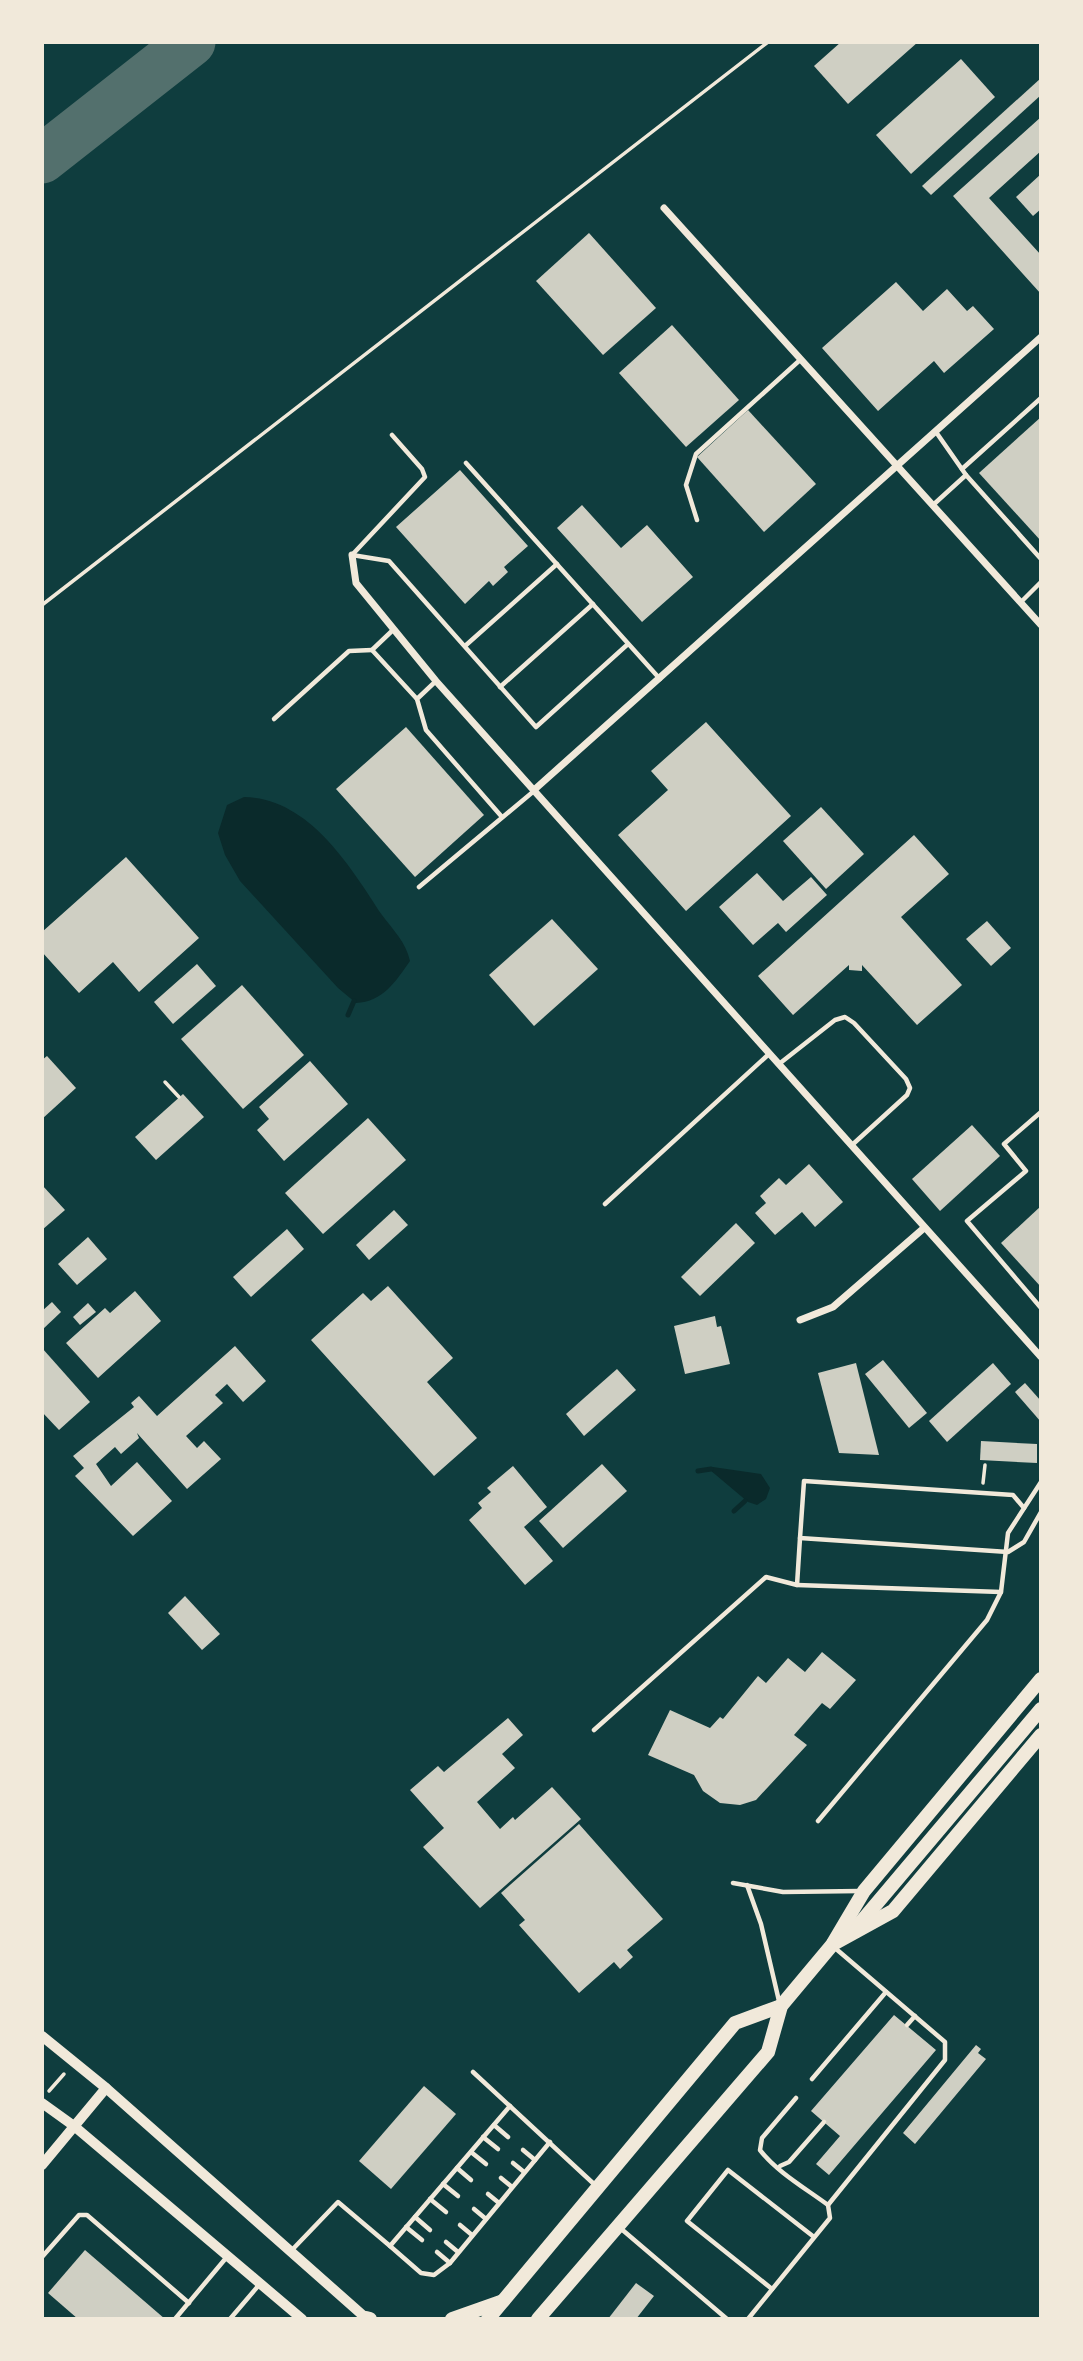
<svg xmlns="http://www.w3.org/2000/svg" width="1083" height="2361" font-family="Literata,serif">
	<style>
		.water { fill: #0a2a2b }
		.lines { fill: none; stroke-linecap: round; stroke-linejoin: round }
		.stream { stroke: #0a2a2b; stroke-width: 5 }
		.taxiway { stroke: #53706d; stroke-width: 49 }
		.building { fill: #cfcfc3 }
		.path { stroke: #f1e9da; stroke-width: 3.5 }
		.service { stroke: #f1e9da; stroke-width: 4.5 }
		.minor { stroke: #f1e9da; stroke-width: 7 }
		.tertiary { stroke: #f1e9da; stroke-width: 10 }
		.trunk { stroke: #f1e9da; stroke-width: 14 }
	</style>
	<rect width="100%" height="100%" fill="#0f3d3e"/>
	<!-- water -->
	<g class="water">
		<path d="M 244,797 C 309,798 350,866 382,915 C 393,930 406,942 410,961 C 396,981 383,1002 356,1003 L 338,988 L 240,881 L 225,855 L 218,833 L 227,805 Z"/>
		<path d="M 713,1467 L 761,1474 L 770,1488 L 766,1499 L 757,1505 L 748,1502 L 710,1470 Z"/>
	</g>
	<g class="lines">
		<!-- stream -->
		<g class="stream">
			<path d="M 348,1015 L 354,1001"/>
			<path d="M 698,1471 L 711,1469"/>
			<path d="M 734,1511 L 745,1501"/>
		</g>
		<!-- taxiway -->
		<path class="taxiway" d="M 42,159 L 191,42"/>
	</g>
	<!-- building -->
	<g class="building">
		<path d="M 841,42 L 918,42 L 848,104 L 814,66 Z"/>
		<path d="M 961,59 L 995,97 L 911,174 L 876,135 Z"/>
		<path d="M 1041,78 L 1041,95 L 931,195 L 922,186 Z"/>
		<path d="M 1041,117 L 1041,151 L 989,198 L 1041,255 L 1041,294 L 953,196 Z"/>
		<path d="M 1041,174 L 1041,209 L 1033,216 L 1016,197 Z"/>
		<path d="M 589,233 L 656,308 L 603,355 L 536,281 Z"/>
		<path d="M 896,282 L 923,311 L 947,289 L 967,311 L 973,306 L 994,329 L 944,373 L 934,361 L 878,411 L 822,348 Z"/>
		<path d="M 672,325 L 739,400 L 686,447 L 619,373 Z"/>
		<path d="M 748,410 L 816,484 L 764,532 L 697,457 Z"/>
		<path d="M 1041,417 L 1041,541 L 979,473 Z"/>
		<path d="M 460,470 L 528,546 L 504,567 L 508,572 L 493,586 L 489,581 L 465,604 L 396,527 Z"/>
		<path d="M 582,505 L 621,548 L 647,525 L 693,577 L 642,622 L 557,528 Z"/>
		<path d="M 706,722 L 791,816 L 686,911 L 618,835 L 668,790 L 651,771 Z"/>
		<path d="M 406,727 L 484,815 L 415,877 L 336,789 Z"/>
		<path d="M 821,807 L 864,854 L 826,889 L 783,841 Z"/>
		<path d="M 914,835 L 949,874 L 901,917 L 962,985 L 917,1025 L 862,965 L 862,971 L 849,970 L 849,965 L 793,1015 L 758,976 Z"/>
		<path d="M 126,857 L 199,938 L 139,992 L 113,962 L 79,993 L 42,952 L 42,932 Z"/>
		<path d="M 757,873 L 783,901 L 811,877 L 827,895 L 786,932 L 778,923 L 753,945 L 719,907 Z"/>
		<path d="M 552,919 L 598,969 L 534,1026 L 489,975 Z"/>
		<path d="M 987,921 L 1011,948 L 991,966 L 966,939 Z"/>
		<path d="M 197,964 L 216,986 L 173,1024 L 154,1002 Z"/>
		<path d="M 242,985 L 304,1055 L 243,1109 L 181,1039 Z"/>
		<path d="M 47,1056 L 76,1088 L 42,1119 L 42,1060 Z"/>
		<path d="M 310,1061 L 348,1104 L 284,1161 L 257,1130 L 269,1119 L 259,1107 Z"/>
		<path d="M 183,1094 L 204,1117 L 156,1160 L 135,1137 Z"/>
		<path d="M 368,1118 L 406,1160 L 323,1234 L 285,1193 Z"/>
		<path d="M 972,1125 L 1000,1156 L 940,1211 L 912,1179 Z"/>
		<path d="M 809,1164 L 843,1202 L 815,1227 L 802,1212 L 775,1235 L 755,1213 L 766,1203 L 760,1196 L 779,1178 L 786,1185 Z"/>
		<path d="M 42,1185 L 65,1210 L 42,1230 Z"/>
		<path d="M 1041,1206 L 1041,1287 L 1001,1243 Z"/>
		<path d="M 394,1210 L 408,1225 L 369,1260 L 356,1245 Z"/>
		<path d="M 736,1223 L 755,1243 L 700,1296 L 681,1277 Z"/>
		<path d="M 287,1229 L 304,1249 L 251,1297 L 233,1277 Z"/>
		<path d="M 88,1237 L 107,1259 L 77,1285 L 58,1264 Z"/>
		<path d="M 388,1286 L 453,1358 L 427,1382 L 477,1438 L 434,1476 L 311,1340 L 363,1293 L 371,1301 Z"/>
		<path d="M 135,1291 L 161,1321 L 98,1378 L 66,1343 L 105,1308 L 110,1313 Z"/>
		<path d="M 52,1302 L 61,1312 L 42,1330 L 42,1311 Z"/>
		<path d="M 88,1303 L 96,1312 L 80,1325 L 73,1317 Z"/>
		<path d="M 715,1316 L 717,1327 L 721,1326 L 730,1364 L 685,1374 L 674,1326 Z"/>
		<path d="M 235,1346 L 266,1381 L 243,1402 L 227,1384 L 215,1395 L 223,1403 L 186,1436 L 197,1448 L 204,1441 L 221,1459 L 187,1489 L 137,1433 L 139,1438 L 121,1454 L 115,1447 L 96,1464 L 111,1486 L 137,1462 L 172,1501 L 133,1536 L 75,1476 L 84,1468 L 73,1456 L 134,1407 L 131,1403 L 139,1396 L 157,1416 Z"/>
		<path d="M 42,1348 L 90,1402 L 59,1430 L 42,1412 Z"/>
		<path d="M 883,1360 L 927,1413 L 909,1428 L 865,1374 Z"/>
		<path d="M 856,1363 L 879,1455 L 839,1453 L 818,1373 Z"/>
		<path d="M 993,1363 L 1011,1384 L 947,1442 L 929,1421 Z"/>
		<path d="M 617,1369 L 636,1390 L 584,1436 L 566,1414 Z"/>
		<path d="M 1025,1383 L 1041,1401 L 1041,1422 L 1015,1392 Z"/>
		<path d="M 981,1441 L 1037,1444 L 1037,1463 L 980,1460 Z"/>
		<path d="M 602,1464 L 627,1491 L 563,1548 L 539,1521 Z"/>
		<path d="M 513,1466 L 547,1507 L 524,1527 L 553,1561 L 525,1585 L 469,1520 L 482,1508 L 478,1503 L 491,1492 L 487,1488 Z"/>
		<path d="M 185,1596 L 220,1634 L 202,1650 L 168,1613 Z"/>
		<path d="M 822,1652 L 856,1680 L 830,1709 L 822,1703 L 794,1735 L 807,1745 L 756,1800 L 740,1805 L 720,1803 L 703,1791 L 694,1775 L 648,1755 L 670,1710 L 710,1728 L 720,1717 L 723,1719 L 758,1676 L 766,1683 L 788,1658 L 805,1672 Z"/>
		<path d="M 508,1718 L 523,1735 L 502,1754 L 515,1768 L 477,1802 L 500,1829 L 513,1817 L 515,1820 L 552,1787 L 581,1819 L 480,1908 L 423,1847 L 444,1828 L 410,1790 L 438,1766 L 444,1772 Z"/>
		<path d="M 579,1824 L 663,1919 L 627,1950 L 633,1957 L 620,1969 L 614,1962 L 579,1993 L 519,1925 L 525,1920 L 501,1893 Z"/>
		<path d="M 894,2015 L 936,2050 L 829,2175 L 816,2164 L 840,2136 L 811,2111 Z"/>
		<path d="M 976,2045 L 981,2049 L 978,2053 L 986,2059 L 915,2144 L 903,2133 Z"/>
		<path d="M 424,2086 L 456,2114 L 391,2189 L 359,2161 Z"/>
		<path d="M 85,2250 L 165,2319 L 78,2319 L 48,2293 Z"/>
		<path d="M 636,2283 L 654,2296 L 636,2319 L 608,2319 Z"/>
	</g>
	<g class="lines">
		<!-- path -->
		<g class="path">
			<path d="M 42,605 L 768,42"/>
			<path d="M 165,1082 L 179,1097"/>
			<path d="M 983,1483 L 985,1465"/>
			<path d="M 49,2091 L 64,2074"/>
		</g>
		<!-- service -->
		<g class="service">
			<path d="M 936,432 L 966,475 L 1041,559"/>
			<path d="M 392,435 L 422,469 L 425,477 L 352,555 L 389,561 L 536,727 L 628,644"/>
			<path d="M 466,463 L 660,679"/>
			<path d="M 962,469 L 1041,398"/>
			<path d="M 933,505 L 966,475"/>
			<path d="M 697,520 L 686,485 L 696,454 L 800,360"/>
			<path d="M 1021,602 L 1041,582"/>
			<path d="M 394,629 L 372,650 L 417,699"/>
			<path d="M 465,646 L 557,564"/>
			<path d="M 436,681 L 417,699 L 426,730 L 502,817"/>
			<path d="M 500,687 L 593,604"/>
			<path d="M 274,719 L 349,651 L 372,650"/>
			<path d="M 419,887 L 534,791"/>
			<path d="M 779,1064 L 835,1020 L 845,1017 L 854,1023 L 906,1079 L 910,1088 L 907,1095 L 852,1145"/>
			<path d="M 1041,1112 L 1004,1144 L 1026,1171 L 967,1221 L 1041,1308"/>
			<path d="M 605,1204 L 769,1054"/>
			<path d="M 1024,1508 L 1013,1495 L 804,1481 L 800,1538 L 1008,1552 L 1024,1542 L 1041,1512"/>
			<path d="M 797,1585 L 1001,1592"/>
			<path d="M 594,1730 L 766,1577 L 797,1585 L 800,1538"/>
			<path d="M 818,1821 L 987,1620 L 1001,1592 L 1008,1533 L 1041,1482"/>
			<path d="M 733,1883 L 783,1892 L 860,1891"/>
			<path d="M 747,1885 L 761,1924 L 779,2001"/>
			<path d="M 907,2025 L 915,2016"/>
			<path d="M 473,2072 L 595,2185"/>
			<path d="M 812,2079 L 886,1992"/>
			<path d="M 796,2098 L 762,2138 L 760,2150 C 777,2172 805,2188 828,2205"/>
			<path d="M 494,2125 L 508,2137"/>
			<path d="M 483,2137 L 498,2149"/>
			<path d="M 523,2150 L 535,2160"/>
			<path d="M 471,2152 L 486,2164"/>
			<path d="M 513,2163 L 524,2172"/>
			<path d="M 780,2166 L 789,2162 L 824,2122"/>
			<path d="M 457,2168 L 471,2180"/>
			<path d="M 501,2178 L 512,2187"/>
			<path d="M 443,2184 L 458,2196"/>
			<path d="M 488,2194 L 499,2203"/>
			<path d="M 430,2199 L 446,2212"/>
			<path d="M 474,2209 L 486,2219"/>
			<path d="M 415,2217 L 430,2230"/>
			<path d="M 460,2225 L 472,2235"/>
			<path d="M 406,2227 L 422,2240"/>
			<path d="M 619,2227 L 727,2319"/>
			<path d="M 446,2242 L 458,2252"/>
			<path d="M 390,2246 L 421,2273 L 434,2275 L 450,2263 L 550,2142"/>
			<path d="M 291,2251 L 338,2202 L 390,2246 L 510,2106"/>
			<path d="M 437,2252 L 450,2263"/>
			<path d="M 42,2257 L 79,2215 L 87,2215 L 189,2303"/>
			<path d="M 772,2289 L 687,2221 L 728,2170 L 814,2237"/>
			<path d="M 175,2319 L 226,2258"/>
			<path d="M 230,2319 L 259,2285"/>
			<path d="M 748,2319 L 830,2218 L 828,2205 L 945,2060 L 945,2042 L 835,1948"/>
		</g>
		<!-- minor -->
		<g class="minor">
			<path d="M 664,208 L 1041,625"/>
			<path d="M 352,555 L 356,583 L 436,681 L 1041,1357"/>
			<path d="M 534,790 L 1041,337"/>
			<path d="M 800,1320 L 833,1307 L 924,1228"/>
		</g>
		<!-- tertiary -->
		<g class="tertiary">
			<path d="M 42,2036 L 106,2088 L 367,2319"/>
			<path d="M 42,2103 L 74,2126 L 302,2319"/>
			<path d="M 42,2165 L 106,2088"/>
		</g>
		<!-- trunk -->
		<g class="trunk">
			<path d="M 856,1928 L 1041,1709"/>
			<path d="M 833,1944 L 893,1911 L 1041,1735"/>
			<path d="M 366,2318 L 370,2319"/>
			<path d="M 452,2319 L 503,2301"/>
			<path d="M 488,2319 L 735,2023 L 781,2006"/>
			<path d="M 538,2319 L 768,2052 L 781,2006 L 832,1945 L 864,1891 L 1041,1679"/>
		</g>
	</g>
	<!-- border -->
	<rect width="1083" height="2361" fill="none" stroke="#f1e9da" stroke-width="88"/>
</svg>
